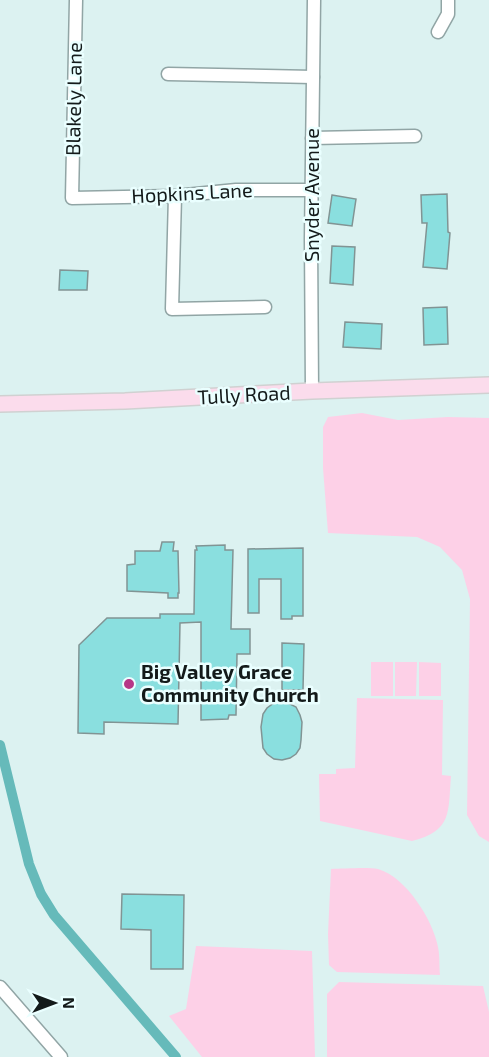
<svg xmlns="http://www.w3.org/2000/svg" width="489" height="1057" font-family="'Exo 2',sans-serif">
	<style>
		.green { fill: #fdd0e7 }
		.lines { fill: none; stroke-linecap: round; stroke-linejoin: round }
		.canal { stroke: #66baba; stroke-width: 10 }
		.building { fill: #8adfdf; stroke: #819494; stroke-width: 1.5 }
		.minor-casing { stroke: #91a5a5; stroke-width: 15 }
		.major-casing { stroke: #d0d1d1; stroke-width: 18 }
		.minor { stroke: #fff; stroke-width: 12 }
		.major { stroke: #fbdcec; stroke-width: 15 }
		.poi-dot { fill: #b63887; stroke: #eaffff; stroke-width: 2 }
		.labels { text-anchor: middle; stroke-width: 5; stroke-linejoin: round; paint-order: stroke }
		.street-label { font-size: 20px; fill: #131a1a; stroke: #eaffff }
		.poi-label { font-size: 20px; font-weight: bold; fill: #131a1a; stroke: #eaffff; text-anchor: start }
	</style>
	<rect width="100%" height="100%" fill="#dcf2f1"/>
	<!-- green -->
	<g class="green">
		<path d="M 362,413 L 398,420 L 448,417 L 489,418 L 489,842 L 479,836 L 467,815 L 470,599 L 462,570 L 440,547 L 417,537 L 328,533 L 323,468 L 323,427 L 328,417 Z"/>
		<rect x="371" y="662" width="22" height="34"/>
		<path d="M 395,662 L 417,662 L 416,696 L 395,696 Z"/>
		<path d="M 419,662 L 441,663 L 441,696 L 419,696 Z"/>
		<path d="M 357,698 L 443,700 L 442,775 L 451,776 C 448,811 453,831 412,841 L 320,821 L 319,774 L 336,774 L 336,769 L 355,768 Z"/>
		<path d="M 331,869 C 343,869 367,867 378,869 C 406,877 433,920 438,947 C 440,956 439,966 440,975 L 337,972 L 329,965 L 328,934 Z"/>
		<path d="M 196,946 L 312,951 L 315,1057 L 202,1057 L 169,1016 L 186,1009 Z"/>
		<path d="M 339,982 L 483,986 L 489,1012 L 489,1057 L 327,1057 L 327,994 Z"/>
	</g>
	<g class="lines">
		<!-- canal -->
		<path class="canal" d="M 0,745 L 29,864 L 41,894 L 54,915 L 176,1057"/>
	</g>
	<!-- building -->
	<g class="building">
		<path d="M 447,194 L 448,232 L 450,233 L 447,269 L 423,267 L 427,223 L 422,223 L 421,195 Z"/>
		<path d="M 332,195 L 356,199 L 352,226 L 328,223 Z"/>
		<path d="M 332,246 L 355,247 L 353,285 L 330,283 Z"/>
		<path d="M 60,270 L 88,271 L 87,290 L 59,290 Z"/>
		<path d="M 447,307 L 448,344 L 424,345 L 423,308 Z"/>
		<path d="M 345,322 L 382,324 L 381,349 L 343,347 Z"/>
		<path d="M 162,542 L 174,542 L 173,551 L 178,551 L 179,593 L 178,593 L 178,598 L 168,598 L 168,593 L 127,591 L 127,565 L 135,564 L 135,551 L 160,551 Z"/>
		<path d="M 225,545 L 225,550 L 233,550 L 231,629 L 250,629 L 250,654 L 237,654 L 236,715 L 229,715 L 228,719 L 201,720 L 201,622 L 180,623 L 178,724 L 104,722 L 104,734 L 78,733 L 79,645 L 107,618 L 160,618 L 160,614 L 194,614 L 195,550 L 197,550 L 196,546 Z"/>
		<path d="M 303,548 L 303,616 L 292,616 L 292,619 L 281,619 L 281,579 L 259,579 L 259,613 L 248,613 L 248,549 Z"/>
		<path d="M 282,643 L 304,644 L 303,690 L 282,690 Z"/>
		<path d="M 284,701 L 296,707 L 300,715 L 302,722 L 301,740 L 300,748 L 296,754 L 290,758 L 282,760 L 274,759 L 267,754 L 263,748 L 261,727 L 263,714 L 267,708 L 274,703 Z"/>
		<path d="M 122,894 L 184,895 L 183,969 L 151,969 L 151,930 L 121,929 Z"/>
	</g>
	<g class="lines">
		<defs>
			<g id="minor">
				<path d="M 76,0 L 72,198 L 175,196 L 236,190 L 312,190"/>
				<path d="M 438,32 L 448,14 L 448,0"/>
				<path d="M 168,74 L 313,77"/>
				<path d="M 312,138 L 415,136"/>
				<path d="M 175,196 L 172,309 L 265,307"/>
				<path d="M 312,391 L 311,239 L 314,0"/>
				<path d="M 0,987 L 61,1057"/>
			</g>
			<path id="major" d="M 0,404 L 125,401 L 312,391 L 489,385"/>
		</defs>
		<!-- minor casing -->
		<use href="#minor" class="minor-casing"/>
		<!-- major casing -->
		<use href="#major" class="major-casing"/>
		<!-- minor -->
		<use href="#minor" class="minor"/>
		<!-- major -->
		<use href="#major" class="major"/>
	</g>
	<!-- markers -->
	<circle class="poi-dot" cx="129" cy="684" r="6"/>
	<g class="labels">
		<!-- street labels -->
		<g class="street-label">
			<text transform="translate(74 99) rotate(-89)" y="7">Blakely Lane</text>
			<text transform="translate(192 193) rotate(-3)" y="7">Hopkins Lane</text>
			<text transform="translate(312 195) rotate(-90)" y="7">Snyder Avenue</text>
			<text transform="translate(244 395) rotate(-3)" y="7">Tully Road</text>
		</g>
		<!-- poi labels -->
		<g class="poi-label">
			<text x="141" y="679">Big Valley Grace<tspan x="141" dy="23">Community Church</tspan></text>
		</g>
	</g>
	<!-- north arrow -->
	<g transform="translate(54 1003) rotate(90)" stroke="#eaffff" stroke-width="4.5" paint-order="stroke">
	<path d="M0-4.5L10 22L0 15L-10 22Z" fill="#131a1a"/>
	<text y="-9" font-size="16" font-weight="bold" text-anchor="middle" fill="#131a1a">N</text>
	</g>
</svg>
